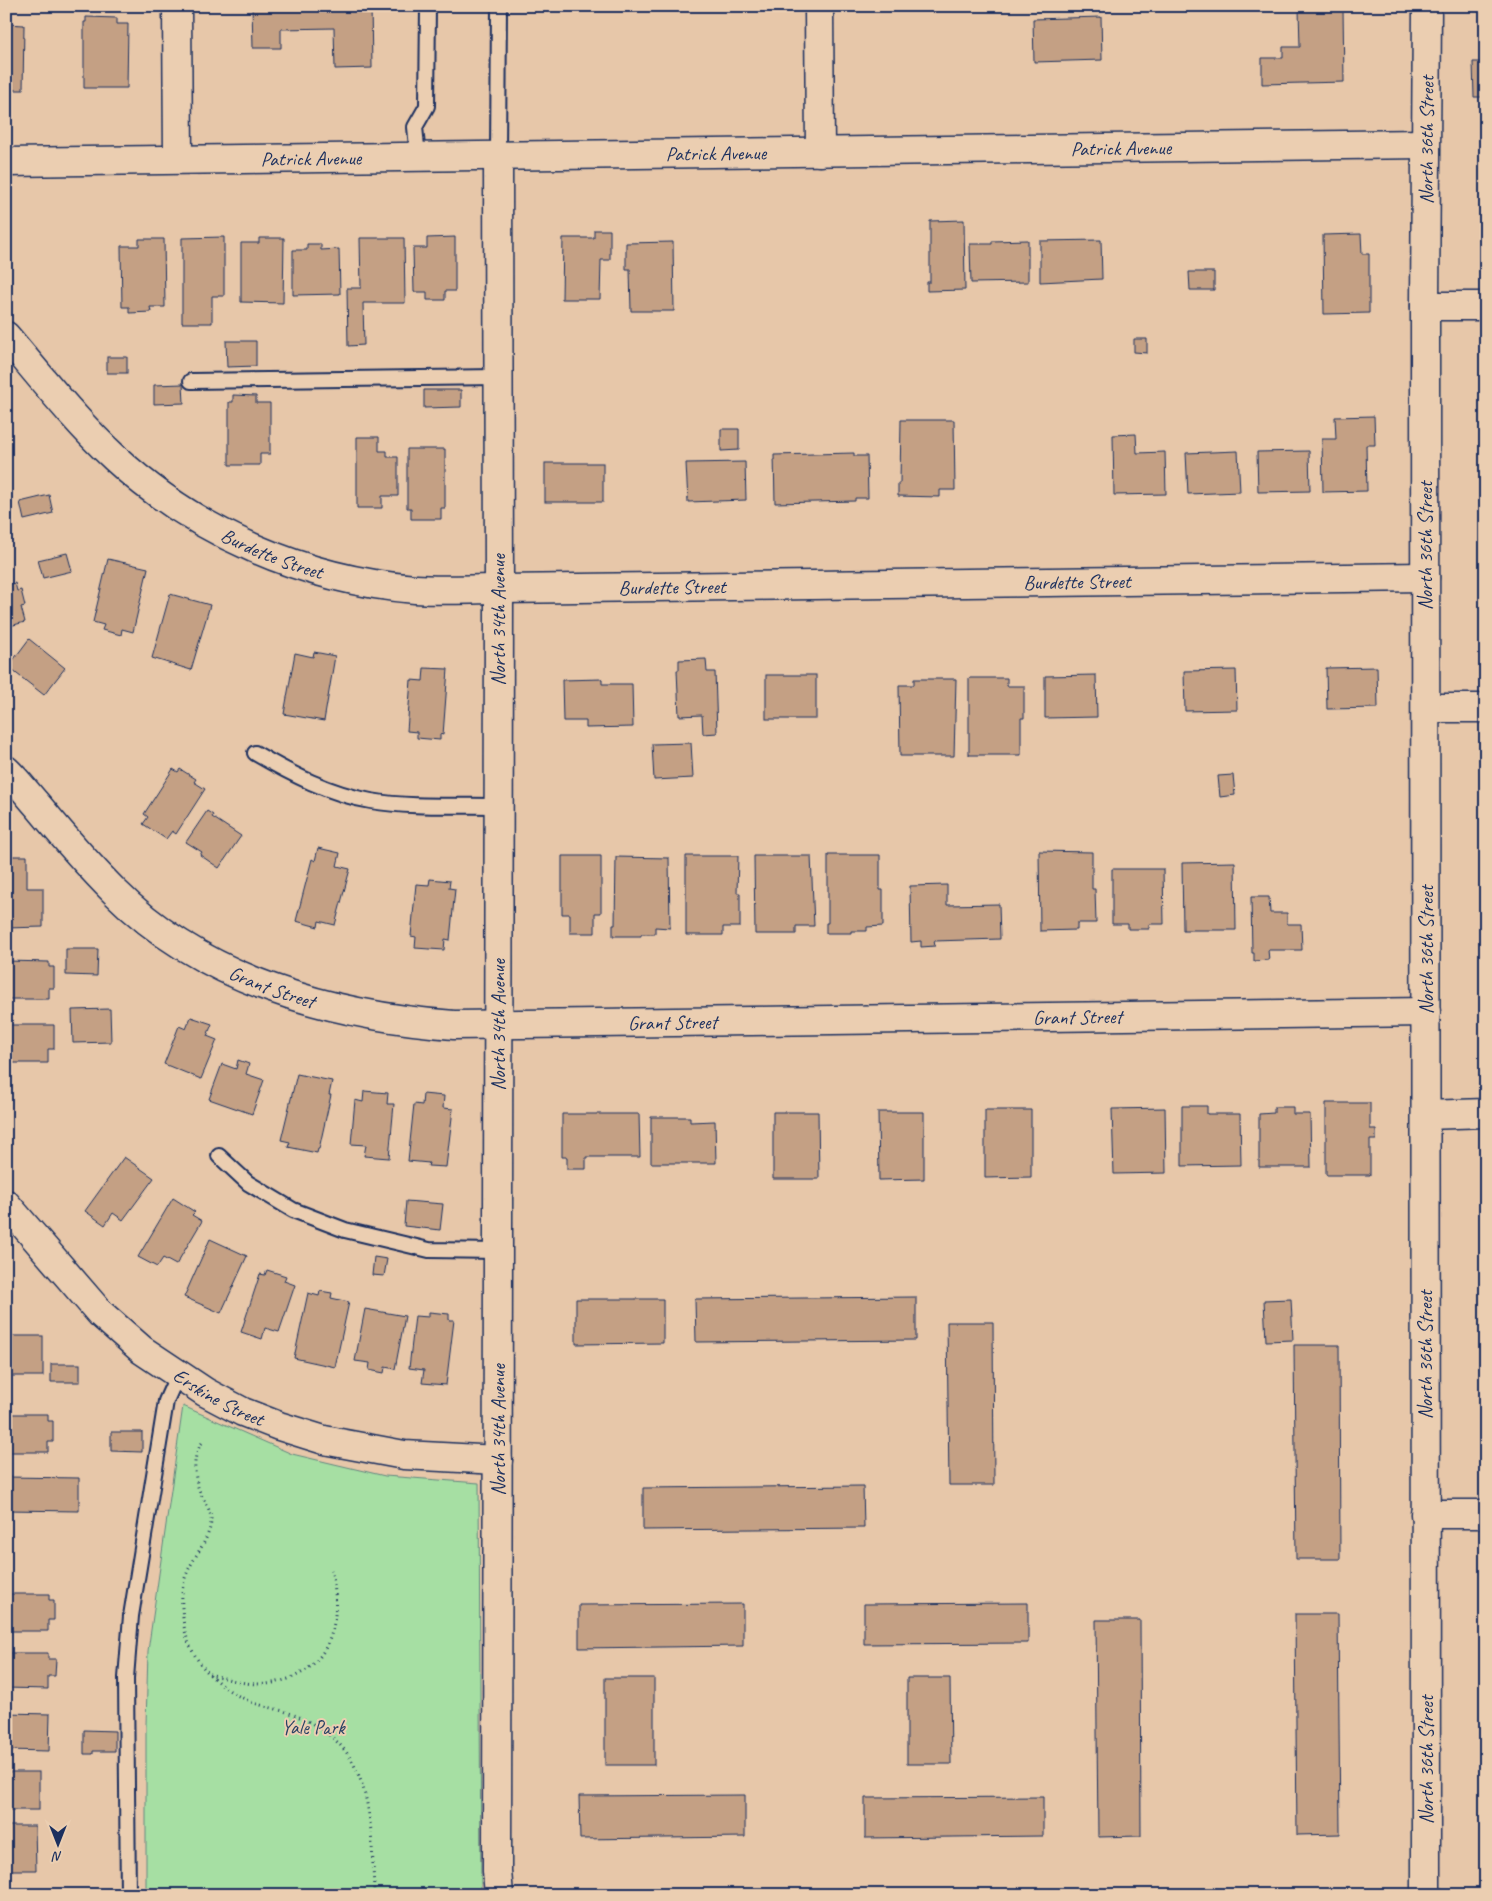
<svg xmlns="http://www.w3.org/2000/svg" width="1492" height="1901" font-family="Caveat,sans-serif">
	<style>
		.green { fill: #a6dfa3; stroke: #608780 }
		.building { fill: #c4a084; stroke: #1b2f5e }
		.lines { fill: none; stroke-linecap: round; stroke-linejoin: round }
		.service-casing { stroke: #1b2f5e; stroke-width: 18 }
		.minor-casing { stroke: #1b2f5e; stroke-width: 31 }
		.path { stroke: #1b2f5e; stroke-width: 3; stroke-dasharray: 1 4; stroke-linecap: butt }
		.service { stroke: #ebceb1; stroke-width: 14 }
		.minor { stroke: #ebceb1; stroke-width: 28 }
		.labels { text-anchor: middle; stroke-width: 4; stroke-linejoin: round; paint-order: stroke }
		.street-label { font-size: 20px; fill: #1b2f5e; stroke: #ebceb1 }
		.park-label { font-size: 20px; fill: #294165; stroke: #ebceb1 }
	</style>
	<rect width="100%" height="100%" fill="#e7c7a9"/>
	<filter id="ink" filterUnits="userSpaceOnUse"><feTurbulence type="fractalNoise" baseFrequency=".02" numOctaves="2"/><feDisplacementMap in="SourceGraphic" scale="10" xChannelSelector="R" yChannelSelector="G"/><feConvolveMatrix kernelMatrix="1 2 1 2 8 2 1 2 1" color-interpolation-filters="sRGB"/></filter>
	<g filter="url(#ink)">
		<!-- green -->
		<path class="green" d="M 183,1406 L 292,1454 L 385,1476 L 479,1483 L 481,1894 L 146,1895 L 146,1725 L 148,1651 Z"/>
		<!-- building -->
		<g class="building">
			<path d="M 252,6 L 371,6 L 372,68 L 335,69 L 334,28 L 281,29 L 281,48 L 253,48 Z"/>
			<path d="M 1299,9 L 1343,9 L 1344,82 L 1262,84 L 1262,58 L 1283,58 L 1283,47 L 1300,47 Z"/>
			<path d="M 86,17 L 117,18 L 117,24 L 128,24 L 127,88 L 84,88 L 84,22 L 86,22 Z"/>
			<path d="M 1101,17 L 1102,60 L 1034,62 L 1033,19 Z"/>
			<path d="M 6,24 L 24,25 L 23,90 L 6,90 Z"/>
			<path d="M 1473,62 L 1486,62 L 1486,97 L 1474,97 Z"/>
			<rect x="1484" y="190" width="2" height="37"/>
			<path d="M 964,220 L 965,290 L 927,291 L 927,282 L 930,282 L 930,221 Z"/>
			<path d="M 594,230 L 610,230 L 610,260 L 601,260 L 600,299 L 562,299 L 563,238 L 594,238 Z"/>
			<path d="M 1361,234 L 1362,254 L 1369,254 L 1369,313 L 1324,314 L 1323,235 Z"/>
			<path d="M 224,237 L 224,296 L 212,296 L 212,323 L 182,323 L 182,238 Z"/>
			<path d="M 455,237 L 455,291 L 445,291 L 445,300 L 427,300 L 427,292 L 414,292 L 413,248 L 427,248 L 427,238 Z"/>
			<path d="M 259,238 L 284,238 L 283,303 L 241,302 L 241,243 L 259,243 Z"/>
			<path d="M 360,238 L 404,238 L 405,303 L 363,303 L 364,345 L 348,346 L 347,288 L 361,288 Z"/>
			<path d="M 139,239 L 164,239 L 165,307 L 150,307 L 151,312 L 129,313 L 129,307 L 122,307 L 121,246 L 139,246 Z"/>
			<path d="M 1028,240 L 1028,282 L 971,283 L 970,244 L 992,244 L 992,241 Z"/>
			<path d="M 1101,240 L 1102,279 L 1040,282 L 1040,241 Z"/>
			<path d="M 673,242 L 674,311 L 631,311 L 630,269 L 626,269 L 626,243 Z"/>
			<path d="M 307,244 L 321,244 L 321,250 L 339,249 L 340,294 L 293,295 L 293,250 L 307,250 Z"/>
			<path d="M 1189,272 L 1214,272 L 1214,290 L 1190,290 Z"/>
			<path d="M 1134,339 L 1147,339 L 1147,353 L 1134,352 Z"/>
			<path d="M 226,341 L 256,341 L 256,366 L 227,367 Z"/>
			<rect x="107" y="357" width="20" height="16"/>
			<path d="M 183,384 L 184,403 L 154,404 L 154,385 Z"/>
			<path d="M 424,390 L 461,390 L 461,407 L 424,408 Z"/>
			<path d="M 1484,393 L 1486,393 L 1486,460 L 1485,460 Z"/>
			<path d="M 233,395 L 256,396 L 256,403 L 270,403 L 270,454 L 260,454 L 260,465 L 229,465 L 229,402 L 233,402 Z"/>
			<path d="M 1374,416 L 1375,445 L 1366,445 L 1367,491 L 1323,492 L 1322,439 L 1336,439 L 1335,417 Z"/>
			<path d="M 901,420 L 954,420 L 955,490 L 940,490 L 940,497 L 898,496 L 898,483 L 900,483 Z"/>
			<path d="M 721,429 L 739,429 L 739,450 L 721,451 Z"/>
			<path d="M 1136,434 L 1137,453 L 1165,452 L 1166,494 L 1114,495 L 1113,435 Z"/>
			<path d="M 357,437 L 379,437 L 379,451 L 387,451 L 387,457 L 398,457 L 398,496 L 382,496 L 382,508 L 357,508 Z"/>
			<path d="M 407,449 L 445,449 L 445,508 L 441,508 L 441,519 L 411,519 L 411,508 L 407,508 Z"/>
			<path d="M 1238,451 L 1240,492 L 1188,494 L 1186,453 Z"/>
			<path d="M 1309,451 L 1310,491 L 1258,492 L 1257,452 Z"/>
			<path d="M 854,453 L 854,456 L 867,456 L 868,498 L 855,498 L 855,501 L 775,503 L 774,455 Z"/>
			<path d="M 745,462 L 746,500 L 688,502 L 686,463 Z"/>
			<rect x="545" y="463" width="58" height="39"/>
			<path d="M 49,495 L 53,513 L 24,520 L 20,502 Z"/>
			<path d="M 67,553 L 72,571 L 43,578 L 38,560 Z"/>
			<path d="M 108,559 L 148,568 L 133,632 L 122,629 L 121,635 L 102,630 L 104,625 L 93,622 Z"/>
			<path d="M 15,583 L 17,591 L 21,590 L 25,606 L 21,607 L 25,622 L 6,627 L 6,585 Z"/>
			<path d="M 170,594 L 210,605 L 191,670 L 152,658 Z"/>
			<rect x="1484" y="602" width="2" height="37"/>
			<path d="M 29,639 L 65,668 L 44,695 L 8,667 Z"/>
			<path d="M 314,652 L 335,656 L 324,721 L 284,714 L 295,653 L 313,657 Z"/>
			<path d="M 706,659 L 707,672 L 715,672 L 717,733 L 703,734 L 702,715 L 679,716 L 677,670 L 679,670 L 679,660 Z"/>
			<path d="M 1377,667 L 1378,708 L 1327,709 L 1326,668 Z"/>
			<path d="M 424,668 L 448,669 L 443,735 L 440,734 L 440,740 L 417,738 L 417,732 L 407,731 L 411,680 L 423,681 Z"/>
			<path d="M 1236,670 L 1237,710 L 1185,711 L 1184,671 Z"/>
			<rect x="766" y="675" width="50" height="44"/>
			<path d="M 1096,675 L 1097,717 L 1045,718 L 1045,676 Z"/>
			<path d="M 969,678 L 1007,678 L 1007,686 L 1024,686 L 1024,718 L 1021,718 L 1021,755 L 969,755 Z"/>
			<path d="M 602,679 L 602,684 L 632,684 L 633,727 L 586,728 L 586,721 L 563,721 L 562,680 Z"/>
			<path d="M 914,679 L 956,679 L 954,756 L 900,756 L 899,685 L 914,685 Z"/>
			<path d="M 691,743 L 693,778 L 654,780 L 652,744 Z"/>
			<path d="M 173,769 L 178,772 L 180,769 L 196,779 L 194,782 L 205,789 L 176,834 L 172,831 L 166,839 L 143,824 L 148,817 L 144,814 Z"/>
			<path d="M 1233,775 L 1235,795 L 1220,797 L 1218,776 Z"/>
			<path d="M 207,811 L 213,815 L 212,817 L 241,836 L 219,868 L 200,855 L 202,852 L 186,842 Z"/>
			<path d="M 318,848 L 340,853 L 337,866 L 350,869 L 335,925 L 319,921 L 318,927 L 296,921 L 312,859 L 315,861 Z"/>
			<path d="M 1039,851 L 1092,852 L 1092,889 L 1095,889 L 1096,923 L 1077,923 L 1077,930 L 1040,931 Z"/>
			<path d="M 828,855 L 880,855 L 880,890 L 883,890 L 883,926 L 867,927 L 867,931 L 851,931 L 851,933 L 826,933 L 826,923 L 828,923 Z"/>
			<path d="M 6,856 L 27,856 L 27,888 L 43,888 L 43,927 L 6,928 Z"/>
			<path d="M 562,856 L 601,856 L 601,913 L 595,913 L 595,933 L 570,933 L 570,914 L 562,914 Z"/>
			<path d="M 686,856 L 738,856 L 737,893 L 740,893 L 740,927 L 723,927 L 723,935 L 686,935 Z"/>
			<path d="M 754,856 L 811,856 L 814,926 L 796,926 L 796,934 L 755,934 Z"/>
			<path d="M 616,857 L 669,858 L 670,928 L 655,927 L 655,934 L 641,934 L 641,936 L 613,936 L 613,925 L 615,925 Z"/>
			<path d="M 1235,862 L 1236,930 L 1183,930 L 1182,863 Z"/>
			<path d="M 1112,869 L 1163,869 L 1164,924 L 1149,924 L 1149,929 L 1128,929 L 1128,924 L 1112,924 Z"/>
			<path d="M 430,879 L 450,881 L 449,888 L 455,889 L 450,940 L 445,939 L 444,950 L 415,948 L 416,937 L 411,936 L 416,884 L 429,885 Z"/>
			<path d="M 947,885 L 947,905 L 999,904 L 1000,939 L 934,941 L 935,946 L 921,947 L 921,941 L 911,942 L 910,886 Z"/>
			<path d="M 1251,897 L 1269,897 L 1270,913 L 1287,913 L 1287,924 L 1301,924 L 1302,950 L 1268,950 L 1269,960 L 1254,961 L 1254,953 L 1252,953 Z"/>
			<path d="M 1484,919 L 1486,919 L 1486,951 L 1485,951 Z"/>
			<path d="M 66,949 L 98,949 L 97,976 L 66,975 Z"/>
			<path d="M 6,961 L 49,962 L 49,967 L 54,967 L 54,988 L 49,988 L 49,999 L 6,999 Z"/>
			<path d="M 110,1009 L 111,1042 L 73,1043 L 72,1010 Z"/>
			<path d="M 191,1017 L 212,1024 L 207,1036 L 217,1040 L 201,1079 L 164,1064 L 179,1026 L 186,1029 Z"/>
			<path d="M 6,1025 L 54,1025 L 54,1049 L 48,1049 L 48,1063 L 6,1063 Z"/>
			<path d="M 238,1060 L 249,1064 L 246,1074 L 264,1080 L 252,1114 L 209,1099 L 222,1064 L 236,1069 Z"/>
			<path d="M 297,1074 L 332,1081 L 329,1095 L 331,1095 L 319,1149 L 318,1149 L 317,1153 L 288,1147 L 290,1142 L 281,1140 Z"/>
			<path d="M 364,1091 L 388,1093 L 387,1104 L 394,1104 L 389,1158 L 364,1156 L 366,1145 L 351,1144 L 355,1100 L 363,1102 Z"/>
			<path d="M 423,1094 L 444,1096 L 443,1108 L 453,1109 L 446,1167 L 428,1166 L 429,1163 L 408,1161 L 414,1104 L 422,1105 Z"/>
			<path d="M 1326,1103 L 1370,1103 L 1370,1129 L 1376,1129 L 1376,1140 L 1370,1140 L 1370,1175 L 1326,1175 Z"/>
			<path d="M 1182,1106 L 1207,1106 L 1207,1114 L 1240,1114 L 1241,1165 L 1182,1166 Z"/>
			<path d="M 1274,1107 L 1293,1107 L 1293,1114 L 1310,1114 L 1311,1167 L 1259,1167 L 1259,1114 L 1274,1113 Z"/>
			<path d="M 1165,1108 L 1166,1173 L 1114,1174 L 1112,1109 Z"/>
			<path d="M 985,1110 L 1031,1110 L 1031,1177 L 985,1178 Z"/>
			<path d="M 773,1112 L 818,1112 L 819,1179 L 773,1179 Z"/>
			<path d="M 878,1112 L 924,1112 L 924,1179 L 879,1180 Z"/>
			<path d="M 562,1114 L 639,1114 L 640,1157 L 586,1157 L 586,1169 L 567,1169 L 567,1157 L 562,1157 Z"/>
			<path d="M 651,1117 L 690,1117 L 690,1122 L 715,1121 L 716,1163 L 651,1163 Z"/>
			<path d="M 124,1157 L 154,1178 L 123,1220 L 113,1213 L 105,1225 L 85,1211 Z"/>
			<rect x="1483" y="1197" width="3" height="60"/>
			<path d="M 173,1198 L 195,1212 L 192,1215 L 202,1221 L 176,1265 L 163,1258 L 157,1267 L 138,1257 Z"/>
			<path d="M 406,1201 L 443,1204 L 440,1230 L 404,1226 Z"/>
			<path d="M 210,1239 L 247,1256 L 221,1313 L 184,1297 Z"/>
			<path d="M 374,1257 L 387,1259 L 384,1276 L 372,1275 Z"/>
			<path d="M 267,1270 L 286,1276 L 284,1281 L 295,1285 L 279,1332 L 265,1328 L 262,1339 L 241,1332 L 260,1274 L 265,1275 Z"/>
			<path d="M 320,1291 L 332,1293 L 331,1298 L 349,1302 L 335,1367 L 294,1358 L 308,1293 L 319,1296 Z"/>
			<path d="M 916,1297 L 916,1340 L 696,1342 L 695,1299 Z"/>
			<path d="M 576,1299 L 663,1299 L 663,1343 L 576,1344 Z"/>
			<path d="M 1291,1299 L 1293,1340 L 1266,1341 L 1264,1300 Z"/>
			<path d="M 365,1309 L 405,1316 L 395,1369 L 385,1367 L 384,1373 L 369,1370 L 370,1363 L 355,1361 Z"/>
			<path d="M 429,1312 L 449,1314 L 449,1320 L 454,1320 L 446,1385 L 422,1383 L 424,1370 L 409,1368 L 415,1316 L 429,1317 Z"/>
			<path d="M 947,1322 L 993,1322 L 994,1485 L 949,1485 Z"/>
			<rect x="6" y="1336" width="37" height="40"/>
			<path d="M 1294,1345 L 1339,1345 L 1340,1559 L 1296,1559 Z"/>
			<rect x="51" y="1364" width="29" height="18"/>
			<rect x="1483" y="1399" width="3" height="39"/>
			<path d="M 6,1414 L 48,1414 L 48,1421 L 53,1421 L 53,1442 L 48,1442 L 48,1452 L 6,1452 Z"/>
			<path d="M 111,1432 L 142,1432 L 142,1452 L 111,1451 Z"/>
			<path d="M 6,1477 L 79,1478 L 79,1511 L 6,1510 Z"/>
			<path d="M 863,1486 L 864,1528 L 643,1530 L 643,1488 Z"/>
			<path d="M 6,1594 L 49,1594 L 49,1600 L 54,1600 L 54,1620 L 48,1620 L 48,1631 L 6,1631 Z"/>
			<path d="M 1028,1603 L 1028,1643 L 864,1644 L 864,1604 Z"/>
			<path d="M 743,1604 L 743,1646 L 579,1648 L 579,1605 Z"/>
			<path d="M 1295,1614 L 1338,1614 L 1340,1834 L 1297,1835 Z"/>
			<path d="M 1096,1620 L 1140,1620 L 1141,1836 L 1098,1837 Z"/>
			<path d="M 6,1653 L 48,1653 L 48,1659 L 56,1659 L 55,1676 L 48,1676 L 48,1689 L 6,1688 Z"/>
			<rect x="605" y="1678" width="49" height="87"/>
			<path d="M 907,1678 L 950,1678 L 951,1764 L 907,1764 Z"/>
			<path d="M 6,1713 L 50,1714 L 49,1751 L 6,1750 Z"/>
			<path d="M 84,1730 L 115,1731 L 115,1751 L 93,1751 L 93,1754 L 84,1754 Z"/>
			<rect x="6" y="1772" width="33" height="38"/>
			<path d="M 745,1795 L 745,1837 L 580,1839 L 579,1796 Z"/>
			<path d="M 1043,1797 L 1043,1836 L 865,1838 L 865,1798 Z"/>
			<path d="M 6,1826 L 35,1826 L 36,1870 L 6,1870 Z"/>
		</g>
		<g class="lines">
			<defs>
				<g id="service">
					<path d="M 498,156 L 499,6"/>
					<path d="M 418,157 L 415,127 L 427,106 L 428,6"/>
					<path d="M 191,381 L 498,377"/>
					<path d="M 255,753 C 291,774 330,794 371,801 C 412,808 456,805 498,806"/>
					<path d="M 219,1156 L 248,1183 L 293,1210 L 345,1230 L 429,1250 L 498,1251"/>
					<path d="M 128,1895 L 126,1678 L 131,1616 L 166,1401 L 178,1374"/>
				</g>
				<g id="minor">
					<path d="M 177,6 L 178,159"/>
					<path d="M 819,6 L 820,152"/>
					<path d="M 498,156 L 499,589 L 497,1871 L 499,1895"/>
					<path id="s1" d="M 6,162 L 1425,144"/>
					<path d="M 1425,306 L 1486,306"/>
					<path id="s2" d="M 6,336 C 41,377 75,421 115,458 C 196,533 305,580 415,589 C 443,591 471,589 499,589 L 1425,577"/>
					<path d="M 1426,708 L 1486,708"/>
					<path id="s3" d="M 6,770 C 18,781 28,795 39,807 C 63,836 88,865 115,892 C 203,980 332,1016 454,1025 L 1426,1012"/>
					<path d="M 1426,1115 L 1486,1113"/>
					<path id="s4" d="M 6,1204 L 100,1313 L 142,1350 L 205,1392 L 243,1412 L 279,1426 L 324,1440 L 404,1455 L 498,1460"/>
					<path d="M 1425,1514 L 1486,1514"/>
					<path id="s5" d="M 1426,1895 L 1425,306 L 1427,6"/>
				</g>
			</defs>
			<!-- service casing -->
			<use href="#service" class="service-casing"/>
			<!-- minor casing -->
			<use href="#minor" class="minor-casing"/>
			<!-- path -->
			<g class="path">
				<path d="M 202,1443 C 192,1455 194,1475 199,1490 C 203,1500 212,1510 211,1522 C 209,1540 194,1556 187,1573 C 181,1586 181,1603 183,1618 C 186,1658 217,1689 254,1703 C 263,1706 273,1708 283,1711 C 309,1719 338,1736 352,1761 C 373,1799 372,1847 374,1890"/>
				<path d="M 209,1674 C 225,1678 242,1684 258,1684 C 268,1685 278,1682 288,1679 C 335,1663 342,1612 331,1570"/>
			</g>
			<!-- service -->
			<use href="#service" class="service"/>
			<!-- minor -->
			<use href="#minor" class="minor"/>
		</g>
	</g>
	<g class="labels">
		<!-- street labels -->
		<g class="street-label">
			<text dy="7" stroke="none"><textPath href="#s5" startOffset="1755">North 36th Street</textPath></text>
			<text dy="7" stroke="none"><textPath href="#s1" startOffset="1115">Patrick Avenue</textPath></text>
			<text dy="7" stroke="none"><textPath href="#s1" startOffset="710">Patrick Avenue</textPath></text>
			<text dy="7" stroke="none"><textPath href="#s1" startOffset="305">Patrick Avenue</textPath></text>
			<text transform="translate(1425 546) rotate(-90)" y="7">North 36th Street</text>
			<text dy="7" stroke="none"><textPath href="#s2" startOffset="349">Burdette Street</textPath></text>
			<text dy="7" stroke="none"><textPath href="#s2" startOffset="1159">Burdette Street</textPath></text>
			<text dy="7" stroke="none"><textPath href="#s2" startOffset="754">Burdette Street</textPath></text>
			<text transform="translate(498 620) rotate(-90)" y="7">North 34th Avenue</text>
			<text transform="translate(1426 950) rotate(-90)" y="7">North 36th Street</text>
			<text dy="7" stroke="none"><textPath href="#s3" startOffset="349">Grant Street</textPath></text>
			<text dy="7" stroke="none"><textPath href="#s3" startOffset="1159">Grant Street</textPath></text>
			<text dy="7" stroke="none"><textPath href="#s3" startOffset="754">Grant Street</textPath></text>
			<text transform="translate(498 1025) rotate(-90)" y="7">North 34th Avenue</text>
			<text transform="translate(1425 1355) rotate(-90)" y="7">North 36th Street</text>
			<text dy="7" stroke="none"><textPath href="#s4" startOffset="290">Erskine Street</textPath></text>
			<text transform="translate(498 1430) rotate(-90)" y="7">North 34th Avenue</text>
			<text transform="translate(1426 1760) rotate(-90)" y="7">North 36th Street</text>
		</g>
		<!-- park labels -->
		<g class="park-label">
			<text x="313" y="1734">Yale Park</text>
		</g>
	</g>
	<!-- margin -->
	<rect width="1492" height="1901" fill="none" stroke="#ebceb1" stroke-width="25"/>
	<rect x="12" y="12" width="1467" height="1876" fill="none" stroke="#1b2f5e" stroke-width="2" filter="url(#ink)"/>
	<!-- north arrow -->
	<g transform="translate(58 1844) rotate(180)" stroke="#ebceb1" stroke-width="4" paint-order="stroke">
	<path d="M0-4L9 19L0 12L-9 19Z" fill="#1b2f5e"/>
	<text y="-8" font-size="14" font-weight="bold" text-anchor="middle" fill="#1b2f5e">N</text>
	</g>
</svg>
